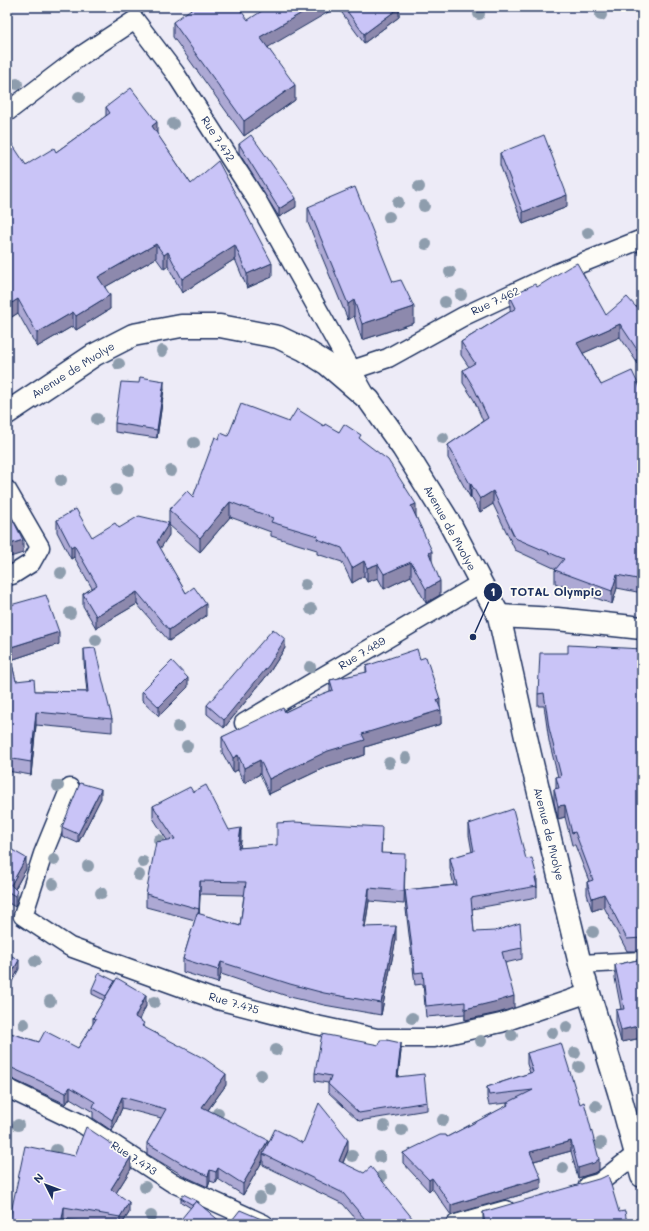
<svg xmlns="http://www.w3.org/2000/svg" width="649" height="1231" font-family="Mali,sans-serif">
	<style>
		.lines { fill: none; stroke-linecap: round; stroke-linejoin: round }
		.minor-casing { stroke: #1b2f5e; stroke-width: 21 }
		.tertiary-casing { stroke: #1b2f5e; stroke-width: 25 }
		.minor { stroke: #fdfcf7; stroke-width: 18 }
		.tertiary { stroke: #fdfcf7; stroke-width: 22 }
		.tree { fill: #8e9dad }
		.wall { fill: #ada9d4; stroke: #1b2f5e; fill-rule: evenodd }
		.shaded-wall { fill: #8d89ad; stroke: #1b2f5e }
		.building { fill: #c9c4f7; stroke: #1b2f5e }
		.labels { text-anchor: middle; stroke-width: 3.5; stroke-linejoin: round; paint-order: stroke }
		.street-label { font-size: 11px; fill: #1b2f5e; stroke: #fdfcf7 }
		.leader { fill: none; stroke: #1b2f5e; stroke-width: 1.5 }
		.callout-dot { fill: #1b2f5e; stroke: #fdfcf7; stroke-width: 1.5 }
		.mark-label { font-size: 12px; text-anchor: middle; font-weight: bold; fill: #fff }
		.callout-label { font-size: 12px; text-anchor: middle; font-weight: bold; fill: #1b2f5e; stroke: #fdfcf7; stroke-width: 3.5; stroke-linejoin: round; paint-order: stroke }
	</style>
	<rect width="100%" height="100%" fill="#edebf7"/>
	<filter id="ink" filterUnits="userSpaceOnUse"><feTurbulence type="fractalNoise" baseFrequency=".025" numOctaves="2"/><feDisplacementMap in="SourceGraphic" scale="8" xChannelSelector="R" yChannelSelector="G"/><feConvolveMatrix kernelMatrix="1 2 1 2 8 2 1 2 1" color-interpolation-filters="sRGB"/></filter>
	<g filter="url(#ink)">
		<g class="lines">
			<defs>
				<g id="minor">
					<path d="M 7,112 L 82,55 L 135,20 L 175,73 L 258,202 L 364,392"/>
					<path d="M 352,370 L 388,358 L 464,316 L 552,275 L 642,239"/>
					<path d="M 7,490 L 40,547 L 31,563 L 12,575 L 7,576"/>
					<path d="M 244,723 L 481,583"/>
					<path d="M 70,788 L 43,854 L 23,916 L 70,947 L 214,999 L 307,1023 L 377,1038 L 434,1038 L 501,1023 L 589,993"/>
					<path d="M 580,964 L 642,961"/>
					<path d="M 7,1088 L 84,1125 L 171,1182 L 264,1224"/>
					<path d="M 588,1186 L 599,1183 L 636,1154 L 642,1151"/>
					<path d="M 456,1224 L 506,1210"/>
				</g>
				<g id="tertiary">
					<path d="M 7,413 L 94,355 L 133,335 L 181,326 L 220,326 L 278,337 L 303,349 L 327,364 L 369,400 L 403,448 L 449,522 L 481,583 L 499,616 L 530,755 L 580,964 L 619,1092 L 642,1176"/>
					<path d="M 499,616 L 557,619 L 642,628"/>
				</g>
			</defs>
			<!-- minor casing -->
			<use href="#minor" class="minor-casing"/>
			<!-- tertiary casing -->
			<use href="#tertiary" class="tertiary-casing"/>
			<!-- minor -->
			<use href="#minor" class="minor"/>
			<!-- tertiary -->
			<use href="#tertiary" class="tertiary"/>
		</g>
		<!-- trees -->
		<g class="tree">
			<circle cx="479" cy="14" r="6"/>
			<circle cx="601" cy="15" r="6"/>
			<circle cx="17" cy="84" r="6"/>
			<circle cx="79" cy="97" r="6"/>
			<circle cx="173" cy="124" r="6"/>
			<circle cx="419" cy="187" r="6"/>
			<circle cx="398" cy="202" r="6"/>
			<circle cx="424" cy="206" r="6"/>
			<circle cx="389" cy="217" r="6"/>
			<circle cx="588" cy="233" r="6"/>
			<circle cx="426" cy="244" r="6"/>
			<circle cx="450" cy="272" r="6"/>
			<circle cx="461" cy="295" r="6"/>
			<circle cx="445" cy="302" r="6"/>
			<circle cx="162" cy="351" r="6"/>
			<circle cx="119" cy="364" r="6"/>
			<circle cx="97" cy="419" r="6"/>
			<circle cx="443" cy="438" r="6"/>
			<circle cx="194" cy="443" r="6"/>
			<circle cx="129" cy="470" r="6"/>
			<circle cx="171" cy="471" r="6"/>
			<circle cx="61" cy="480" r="6"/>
			<circle cx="116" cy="490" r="6"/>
			<circle cx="61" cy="573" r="6"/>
			<circle cx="305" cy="585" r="6"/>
			<circle cx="311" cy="609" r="6"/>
			<circle cx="70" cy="613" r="6"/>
			<circle cx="96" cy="640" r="6"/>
			<circle cx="310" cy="667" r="6"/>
			<circle cx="178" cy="727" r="6"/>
			<circle cx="187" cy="746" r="6"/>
			<circle cx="406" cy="758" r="6"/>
			<circle cx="389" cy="763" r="6"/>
			<circle cx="58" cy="786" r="6"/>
			<circle cx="159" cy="840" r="6"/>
			<circle cx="54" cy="860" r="6"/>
			<circle cx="143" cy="862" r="6"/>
			<circle cx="88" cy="866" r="6"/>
			<circle cx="139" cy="875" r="6"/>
			<circle cx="53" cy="884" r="6"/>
			<circle cx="101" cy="893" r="6"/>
			<circle cx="593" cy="932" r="6"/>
			<circle cx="35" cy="961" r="6"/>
			<circle cx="50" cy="1001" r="6"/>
			<circle cx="154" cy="1002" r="6"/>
			<circle cx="412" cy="1018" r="6"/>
			<circle cx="24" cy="1024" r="6"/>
			<circle cx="567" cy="1027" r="6"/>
			<circle cx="552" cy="1033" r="6"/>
			<circle cx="512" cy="1035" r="6"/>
			<circle cx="481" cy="1041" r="6"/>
			<circle cx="276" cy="1050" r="6"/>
			<circle cx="575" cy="1053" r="6"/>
			<circle cx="579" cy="1067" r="6"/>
			<circle cx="261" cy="1075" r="6"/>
			<circle cx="596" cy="1106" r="6"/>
			<circle cx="218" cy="1113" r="6"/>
			<circle cx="443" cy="1120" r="6"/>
			<circle cx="18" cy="1125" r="6"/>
			<circle cx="384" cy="1126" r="6"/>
			<circle cx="402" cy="1130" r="6"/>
			<circle cx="601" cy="1143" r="6"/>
			<circle cx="56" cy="1150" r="6"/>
			<circle cx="352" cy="1156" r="6"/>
			<circle cx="380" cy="1157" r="6"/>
			<circle cx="563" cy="1168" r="6"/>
			<circle cx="381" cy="1177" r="6"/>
			<circle cx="145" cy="1187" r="6"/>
			<circle cx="270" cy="1190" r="6"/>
			<circle cx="260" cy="1198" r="6"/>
			<circle cx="151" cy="1216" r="6"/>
		</g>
		<!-- wall -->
		<g class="wall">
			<path d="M 342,7 L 399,7 L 399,17 L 364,43 L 342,13 Z"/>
			<path d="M 173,22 L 268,47 L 295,100 L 244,136 L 173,37 Z"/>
			<path d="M 106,107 L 157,134 L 191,184 L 272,277 L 247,288 L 235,259 L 182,293 L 168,266 L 164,269 L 156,258 L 105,287 L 110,309 L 76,330 L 73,326 L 37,347 L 18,313 L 7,320 L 7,143 L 26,165 L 56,152 L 106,116 Z"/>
			<path d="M 239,144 L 296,207 L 279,217 L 239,153 Z"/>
			<path d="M 500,153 L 567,207 L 523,224 L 500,165 Z"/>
			<path d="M 308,207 L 393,282 L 414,323 L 362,340 L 354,316 L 348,320 L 308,223 Z"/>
			<path d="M 642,242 L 642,260 L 638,253 L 638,244 Z"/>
			<path d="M 537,287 L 606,315 L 636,307 L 642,302 L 638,364 L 620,337 L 583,353 L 601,385 L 642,392 L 642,593 L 617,588 L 612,604 L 555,583 L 555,570 L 556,569 L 515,550 L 493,504 L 480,512 L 471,497 L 470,497 L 448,458 L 448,445 L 483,421 L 474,400 L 463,383 L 463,370 L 469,367 L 461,355 L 461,342 L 511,311 L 510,309 L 510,296 Z"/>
			<path d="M 164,389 L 157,438 L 115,432 L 115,423 Z"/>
			<path d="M 289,422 L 324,426 L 339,432 L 361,440 L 416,516 L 432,562 L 440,595 L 426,603 L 411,576 L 384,589 L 378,578 L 367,582 L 364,576 L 352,583 L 342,562 L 317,554 L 317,550 L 271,536 L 271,532 L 230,517 L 200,552 L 169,525 L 169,510 L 193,497 L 219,439 Z"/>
			<path d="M 57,520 L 92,537 L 119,528 L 169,535 L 160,548 L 186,593 L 206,616 L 169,641 L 137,604 L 96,628 L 83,606 L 83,594 L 92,588 L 74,557 L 71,559 L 57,532 Z"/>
			<path d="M 7,606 L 59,644 L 11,660 L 16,681 L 35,691 L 87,692 L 84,662 L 84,649 L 112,719 L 112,732 L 36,725 L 31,775 L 7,771 Z"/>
			<path d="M 285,648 L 269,673 L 224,728 L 207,714 L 207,705 Z"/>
			<path d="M 642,649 L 642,951 L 627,951 L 604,907 L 592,911 L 587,894 L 587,882 L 589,881 L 575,845 L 572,845 L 565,817 L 558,819 L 554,802 L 554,789 L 556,789 L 556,777 L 558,777 L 549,741 L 544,706 L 538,706 L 538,694 L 568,653 Z"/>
			<path d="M 420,659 L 440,707 L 441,724 L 365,747 L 365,755 L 328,766 L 269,794 L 260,774 L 244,783 L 238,770 L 233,772 L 222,752 L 222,737 L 285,712 L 330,691 L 330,680 L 366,673 L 366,666 Z"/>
			<path d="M 188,687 L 159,716 L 142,700 L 142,691 Z"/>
			<path d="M 193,792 L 229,830 L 241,840 L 240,848 L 382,840 L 381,854 L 405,867 L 404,904 L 369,901 L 365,927 L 396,939 L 381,1015 L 324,1005 L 290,997 L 221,974 L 218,983 L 183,972 L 183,959 L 195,920 L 146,907 L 146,894 L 167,840 L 153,818 L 153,806 ZM 200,894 L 244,895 L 240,926 L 199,914 Z"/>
			<path d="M 101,798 L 78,843 L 62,836 L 62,827 Z"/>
			<path d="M 469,824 L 526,859 L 537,888 L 537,897 L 472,909 L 474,932 L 522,948 L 522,959 L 505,963 L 514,1008 L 498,1013 L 465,1020 L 465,1014 L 426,1017 L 423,984 L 415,985 L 405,901 L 405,890 L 454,885 L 450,869 L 450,858 L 472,852 L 469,835 Z"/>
			<path d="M 7,847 L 26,869 L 15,889 L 17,902 L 15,907 L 7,902 Z"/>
			<path d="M 642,959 L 642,1038 L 621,1042 L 616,1023 L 616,1010 L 621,1009 L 615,978 L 615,965 Z"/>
			<path d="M 92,989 L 146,1006 L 140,1020 L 144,1027 L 226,1085 L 208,1110 L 268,1143 L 303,1143 L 348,1150 L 343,1163 L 417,1224 L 360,1224 L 343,1204 L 263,1165 L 263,1160 L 243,1195 L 218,1179 L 216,1183 L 210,1181 L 208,1187 L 184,1176 L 147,1154 L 147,1143 L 161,1118 L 122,1108 L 112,1131 L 93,1118 L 93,1112 L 70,1098 L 66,1104 L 12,1079 L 7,1078 L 7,1032 L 39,1042 L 78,1048 L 93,1024 L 93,1018 L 104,1000 L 92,994 Z"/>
			<path d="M 401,1051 L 398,1077 L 427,1102 L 427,1110 L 359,1121 L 328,1092 L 328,1083 L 315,1081 L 315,1073 Z"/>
			<path d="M 527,1053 L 599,1170 L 594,1173 L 578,1178 L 571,1151 L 534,1161 L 541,1189 L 451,1215 L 432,1188 L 429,1191 L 403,1163 L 403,1153 L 447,1137 L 507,1106 L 507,1103 L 489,1105 L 487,1097 L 487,1087 L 530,1073 L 527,1064 Z"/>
			<path d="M 131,1169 L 116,1193 L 129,1213 L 122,1224 L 94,1224 L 64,1219 L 63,1224 L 7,1224 L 10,1217 Z"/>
			<path d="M 181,1198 L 199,1204 L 191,1208 L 181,1202 Z"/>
			<path d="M 483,1212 L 619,1212 L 627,1224 L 483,1224 Z"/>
		</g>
		<!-- shaded-wall -->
		<g class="shaded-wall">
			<path d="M 144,7 L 148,7 L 144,10 Z"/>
			<path d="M 312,7 L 337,7 L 260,52 L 260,37 Z"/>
			<path d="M 399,8 L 399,17 L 364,43 L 364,34 Z"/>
			<path d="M 295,85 L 295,100 L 244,136 L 244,121 Z"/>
			<path d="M 157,122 L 157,136 L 152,126 Z"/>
			<path d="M 567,195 L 567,207 L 523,224 L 523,212 Z"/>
			<path d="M 296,198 L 296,207 L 279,217 L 279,209 Z"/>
			<path d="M 156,244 L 156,258 L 98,291 L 98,277 Z"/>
			<path d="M 235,245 L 235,259 L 182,293 L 182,279 Z"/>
			<path d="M 168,252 L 168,266 L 164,269 L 164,255 Z"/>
			<path d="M 272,263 L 272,277 L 247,288 L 247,274 Z"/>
			<path d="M 110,295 L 110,309 L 76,330 L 76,316 Z"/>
			<path d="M 18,299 L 18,313 L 7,320 L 7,306 Z"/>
			<path d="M 354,300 L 354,316 L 348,320 L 348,304 Z"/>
			<path d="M 414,307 L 414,323 L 362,340 L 362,324 Z"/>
			<path d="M 73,312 L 73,326 L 37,347 L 37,333 Z"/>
			<path d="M 620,324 L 620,337 L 577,356 L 577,343 Z"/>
			<path d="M 642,349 L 642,362 L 638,364 L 638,351 Z"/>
			<path d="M 164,381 L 164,389 L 157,438 L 157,430 Z"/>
			<rect x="470" y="484" width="1" height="13"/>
			<path d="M 493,491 L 493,504 L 480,512 L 480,499 Z"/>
			<path d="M 230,502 L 230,517 L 200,552 L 200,538 Z"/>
			<path d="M 416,504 L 416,518 L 411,506 Z"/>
			<path d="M 169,523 L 169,535 L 157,554 L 157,542 Z"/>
			<path d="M 23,540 L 23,553 L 7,558 L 7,545 Z"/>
			<path d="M 74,545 L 74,557 L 71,559 L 71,547 Z"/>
			<path d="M 432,551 L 432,566 L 429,553 Z"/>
			<path d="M 364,561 L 364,576 L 352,583 L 352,568 Z"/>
			<path d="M 411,562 L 411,576 L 384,589 L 384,574 Z"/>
			<path d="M 378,564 L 378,578 L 367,582 L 367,568 Z"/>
			<path d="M 617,575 L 617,588 L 612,604 L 612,591 Z"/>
			<path d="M 440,581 L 440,595 L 426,603 L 426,589 Z"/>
			<path d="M 137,592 L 137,604 L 96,628 L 96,616 Z"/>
			<path d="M 206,604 L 206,616 L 169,641 L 169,630 Z"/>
			<path d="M 59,632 L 59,644 L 8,661 L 8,648 Z"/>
			<path d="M 285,639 L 285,648 L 269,673 L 224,728 L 224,720 Z"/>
			<path d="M 188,678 L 188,687 L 159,716 L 159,707 Z"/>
			<path d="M 440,699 L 440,710 L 441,710 L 441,724 L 365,747 L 365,755 L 328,766 L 269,794 L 269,779 L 362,734 Z"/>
			<path d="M 36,712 L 36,725 L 31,775 L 31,762 Z"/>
			<path d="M 238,755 L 238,770 L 233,772 L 233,758 Z"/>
			<path d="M 260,760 L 260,774 L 244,783 L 244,768 Z"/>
			<path d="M 101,789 L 101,798 L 78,843 L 78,834 Z"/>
			<path d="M 565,805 L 565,817 L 558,819 L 558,806 Z"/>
			<path d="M 241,828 L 241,840 L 238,861 L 238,848 Z"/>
			<path d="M 26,858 L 26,869 L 12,894 L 11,885 Z"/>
			<path d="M 537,877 L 537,888 L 535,878 Z"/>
			<path d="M 200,881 L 200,894 L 199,921 L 199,909 Z"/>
			<path d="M 369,888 L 369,901 L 363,940 L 363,927 Z"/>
			<path d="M 17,891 L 17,902 L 15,907 L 15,896 Z"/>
			<path d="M 604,894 L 604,907 L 592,911 L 592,898 Z"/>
			<path d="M 396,926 L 396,939 L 381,1015 L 381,1003 Z"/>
			<path d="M 19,960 L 19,969 L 7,991 L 7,982 Z"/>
			<path d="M 221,962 L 221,974 L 218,983 L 218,970 Z"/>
			<path d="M 146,995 L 146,1006 L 135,1028 L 135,1017 Z"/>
			<path d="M 514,996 L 514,1008 L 498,1013 L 465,1020 L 465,1009 Z"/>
			<path d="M 642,1025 L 642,1038 L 621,1042 L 621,1030 Z"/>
			<path d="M 401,1043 L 401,1051 L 397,1085 L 397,1077 Z"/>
			<path d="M 226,1074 L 226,1085 L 202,1118 L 202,1107 Z"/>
			<path d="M 70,1087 L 70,1098 L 66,1104 L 66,1093 Z"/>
			<path d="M 122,1097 L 122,1108 L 112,1131 L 112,1120 Z"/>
			<path d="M 348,1139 L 348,1150 L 339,1172 L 339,1161 Z"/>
			<path d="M 268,1140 L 268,1151 L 263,1154 L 263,1160 L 243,1195 L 243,1184 Z"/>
			<path d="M 571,1141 L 571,1151 L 530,1162 L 530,1152 Z"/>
			<path d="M 131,1157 L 131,1169 L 111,1201 L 111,1189 Z"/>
			<path d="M 599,1159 L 599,1170 L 594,1173 L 578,1178 L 578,1168 Z"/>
			<path d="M 218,1168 L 218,1179 L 216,1183 L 216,1172 Z"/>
			<path d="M 210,1170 L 210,1181 L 208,1187 L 208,1176 Z"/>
			<path d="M 432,1178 L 432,1188 L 429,1191 L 429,1180 Z"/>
			<path d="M 541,1178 L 541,1189 L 451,1215 L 451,1205 Z"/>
			<path d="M 129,1202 L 129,1213 L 122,1224 L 120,1224 L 120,1217 Z"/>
			<path d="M 64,1207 L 64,1219 L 63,1224 L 61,1224 Z"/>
		</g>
		<!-- building -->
		<g class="building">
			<path d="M 194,7 L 238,7 L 248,20 L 268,7 L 312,7 L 260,37 L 295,85 L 244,121 L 173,22 Z"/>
			<path d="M 344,7 L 399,7 L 399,8 L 364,34 Z"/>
			<path d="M 131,88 L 157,122 L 152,126 L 191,184 L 218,161 L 272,263 L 247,274 L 235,245 L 182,279 L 168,252 L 164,255 L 156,244 L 98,277 L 110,295 L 76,316 L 73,312 L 37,333 L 18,299 L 7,306 L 7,143 L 10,141 L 26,165 L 54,148 L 56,152 L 110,113 L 106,107 Z"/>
			<path d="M 251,135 L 296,198 L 279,209 L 239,144 Z"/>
			<path d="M 544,135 L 567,195 L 523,212 L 500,153 Z"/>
			<path d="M 355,187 L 393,282 L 401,280 L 414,307 L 362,324 L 354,300 L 348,304 L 308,207 Z"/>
			<path d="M 642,242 L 642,252 L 638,244 Z"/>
			<path d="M 577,263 L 606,315 L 627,297 L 636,307 L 642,302 L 642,349 L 638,351 L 620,324 L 577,343 L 601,385 L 632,371 L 642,392 L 642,580 L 617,575 L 612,591 L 555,570 L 564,559 L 515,538 L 493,491 L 480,499 L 471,484 L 470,484 L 448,445 L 488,418 L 474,388 L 463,370 L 475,363 L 461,342 L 516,308 L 510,296 L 535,284 L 537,287 L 569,267 Z"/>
			<path d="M 140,377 L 164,381 L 157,430 L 115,423 L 121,382 L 139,383 Z"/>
			<path d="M 241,404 L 289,422 L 297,409 L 324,426 L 325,424 L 339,432 L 344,424 L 361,435 L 359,438 L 388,460 L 416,504 L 411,506 L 432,551 L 429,553 L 440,581 L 426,589 L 411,562 L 384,574 L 378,564 L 367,568 L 364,561 L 352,568 L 342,548 L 317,539 L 318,536 L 271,522 L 273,518 L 230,502 L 200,538 L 169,510 L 187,491 L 193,497 L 215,437 L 219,439 L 221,433 L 228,436 Z"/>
			<path d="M 76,509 L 92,537 L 115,523 L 119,528 L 139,516 L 169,523 L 157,542 L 186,593 L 194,587 L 206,604 L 169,630 L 137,592 L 96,616 L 83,594 L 97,585 L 74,545 L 71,547 L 57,520 Z"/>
			<path d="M 10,514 L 23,540 L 7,545 L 7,515 Z"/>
			<path d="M 46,595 L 59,632 L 8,648 L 16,681 L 34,679 L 35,691 L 88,692 L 84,649 L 95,648 L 112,719 L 36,712 L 31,762 L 7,758 L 7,606 Z"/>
			<path d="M 273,629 L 285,639 L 269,665 L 224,720 L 207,705 Z"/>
			<path d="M 568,645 L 642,649 L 642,938 L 627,939 L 604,894 L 592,898 L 587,882 L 593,880 L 575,832 L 572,833 L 565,805 L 558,806 L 554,789 L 559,788 L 556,777 L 561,776 L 549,728 L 544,693 L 538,694 L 540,653 L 568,653 Z"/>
			<path d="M 417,649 L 420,659 L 426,657 L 440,699 L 437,700 L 441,710 L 362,734 L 365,740 L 328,751 L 269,779 L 260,760 L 244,768 L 238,755 L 233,758 L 222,737 L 283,708 L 285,712 L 322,694 L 333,690 L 330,680 L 367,672 L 366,666 Z"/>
			<path d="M 172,661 L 188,678 L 159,707 L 142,691 Z"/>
			<path d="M 80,783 L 101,789 L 78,834 L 62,827 Z"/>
			<path d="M 206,785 L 229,830 L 241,828 L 238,848 L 277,845 L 277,823 L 294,822 L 382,827 L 381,853 L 405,854 L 404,891 L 369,888 L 363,927 L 396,926 L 381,1003 L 324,993 L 290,984 L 221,962 L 218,970 L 183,959 L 197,913 L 240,926 L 246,882 L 200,881 L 199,909 L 146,894 L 156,842 L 175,839 L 153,806 L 190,787 L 193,792 Z"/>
			<path d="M 513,809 L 526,859 L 532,858 L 537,877 L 535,878 L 537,886 L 471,898 L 474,932 L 495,931 L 520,923 L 522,948 L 502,952 L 514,996 L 498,1001 L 465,1009 L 465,1002 L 426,1006 L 423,972 L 415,973 L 405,890 L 457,885 L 450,858 L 474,851 L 469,824 Z"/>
			<path d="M 7,847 L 26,858 L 11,885 L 17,891 L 15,896 L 7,891 Z"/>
			<path d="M 7,953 L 19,960 L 7,982 Z"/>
			<path d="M 642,959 L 642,1025 L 621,1030 L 616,1010 L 624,1009 L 615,965 Z"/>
			<path d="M 99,973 L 115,981 L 106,996 L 92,989 Z"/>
			<path d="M 117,978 L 146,995 L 135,1017 L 144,1023 L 142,1026 L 205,1059 L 226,1074 L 202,1107 L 268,1140 L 243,1184 L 218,1168 L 216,1172 L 210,1170 L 208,1176 L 184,1165 L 147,1143 L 166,1109 L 122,1097 L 112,1120 L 93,1107 L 95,1102 L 70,1087 L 66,1093 L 12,1068 L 7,1067 L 7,1032 L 39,1042 L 45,1031 L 78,1048 L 96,1019 L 93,1018 Z"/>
			<path d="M 322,1034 L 379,1045 L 380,1040 L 387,1040 L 401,1043 L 397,1077 L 424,1074 L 427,1102 L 359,1113 L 328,1084 L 331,1076 L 315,1073 Z"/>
			<path d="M 561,1043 L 580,1104 L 584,1102 L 599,1159 L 594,1163 L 578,1168 L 571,1141 L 530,1152 L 541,1178 L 451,1205 L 432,1178 L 429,1180 L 403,1153 L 440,1135 L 446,1135 L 447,1137 L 508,1105 L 507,1103 L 533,1090 L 489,1095 L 487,1087 L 533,1072 L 527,1053 Z"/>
			<path d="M 319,1103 L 348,1139 L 339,1161 L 364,1173 L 371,1167 L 417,1224 L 369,1224 L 343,1193 L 263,1154 L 275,1129 L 303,1143 Z"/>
			<path d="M 86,1127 L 131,1157 L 111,1189 L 129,1202 L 120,1217 L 64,1207 L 61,1224 L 7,1224 L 7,1217 L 10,1217 L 25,1146 L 75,1156 Z"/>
			<path d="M 608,1175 L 619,1212 L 625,1211 L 627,1224 L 485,1224 L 483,1212 L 602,1178 Z"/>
			<path d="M 183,1194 L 199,1202 L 199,1203 L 196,1201 L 193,1205 L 181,1198 Z"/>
			<path d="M 196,1201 L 223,1224 L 177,1224 Z"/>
			<path d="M 240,1210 L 273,1224 L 229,1224 Z"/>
		</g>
	</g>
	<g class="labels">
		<!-- street labels -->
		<g class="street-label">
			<text transform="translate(218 139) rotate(57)" y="4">Rue 7.472</text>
			<text transform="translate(495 301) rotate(-25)" y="4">Rue 7.462</text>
			<text transform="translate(73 370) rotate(-32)" y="4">Avenue de Mvolye</text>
			<text transform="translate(450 528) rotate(61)" y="4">Avenue de Mvolye</text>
			<text transform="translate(362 653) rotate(-31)" y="4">Rue 7.489</text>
			<text transform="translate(549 834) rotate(76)" y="4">Avenue de Mvolye</text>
			<text transform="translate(234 1003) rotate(16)" y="4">Rue 7.475</text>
			<text transform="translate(134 1158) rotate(33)" y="4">Rue 7.473</text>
		</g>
	</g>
	<!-- callouts -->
	<path class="leader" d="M473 637L493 592"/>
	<g class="callout-dot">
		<circle cx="473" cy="637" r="4"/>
		<circle cx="493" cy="592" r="10"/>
	</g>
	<g class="mark-label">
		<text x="493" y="596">1</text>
	</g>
	<g class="callout-label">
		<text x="556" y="596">TOTAL Olympic</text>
	</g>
	<!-- margin -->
	<rect width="649" height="1231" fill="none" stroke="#fdfcf7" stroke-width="24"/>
	<rect x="12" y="12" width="625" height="1207" fill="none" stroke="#1b2f5e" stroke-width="1.5" filter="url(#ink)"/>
	<!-- north arrow -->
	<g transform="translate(46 1185) rotate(312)" stroke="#fdfcf7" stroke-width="3" paint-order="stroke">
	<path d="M0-3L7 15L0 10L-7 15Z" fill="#1b2f5e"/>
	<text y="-6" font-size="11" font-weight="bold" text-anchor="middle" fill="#1b2f5e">N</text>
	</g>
</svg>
